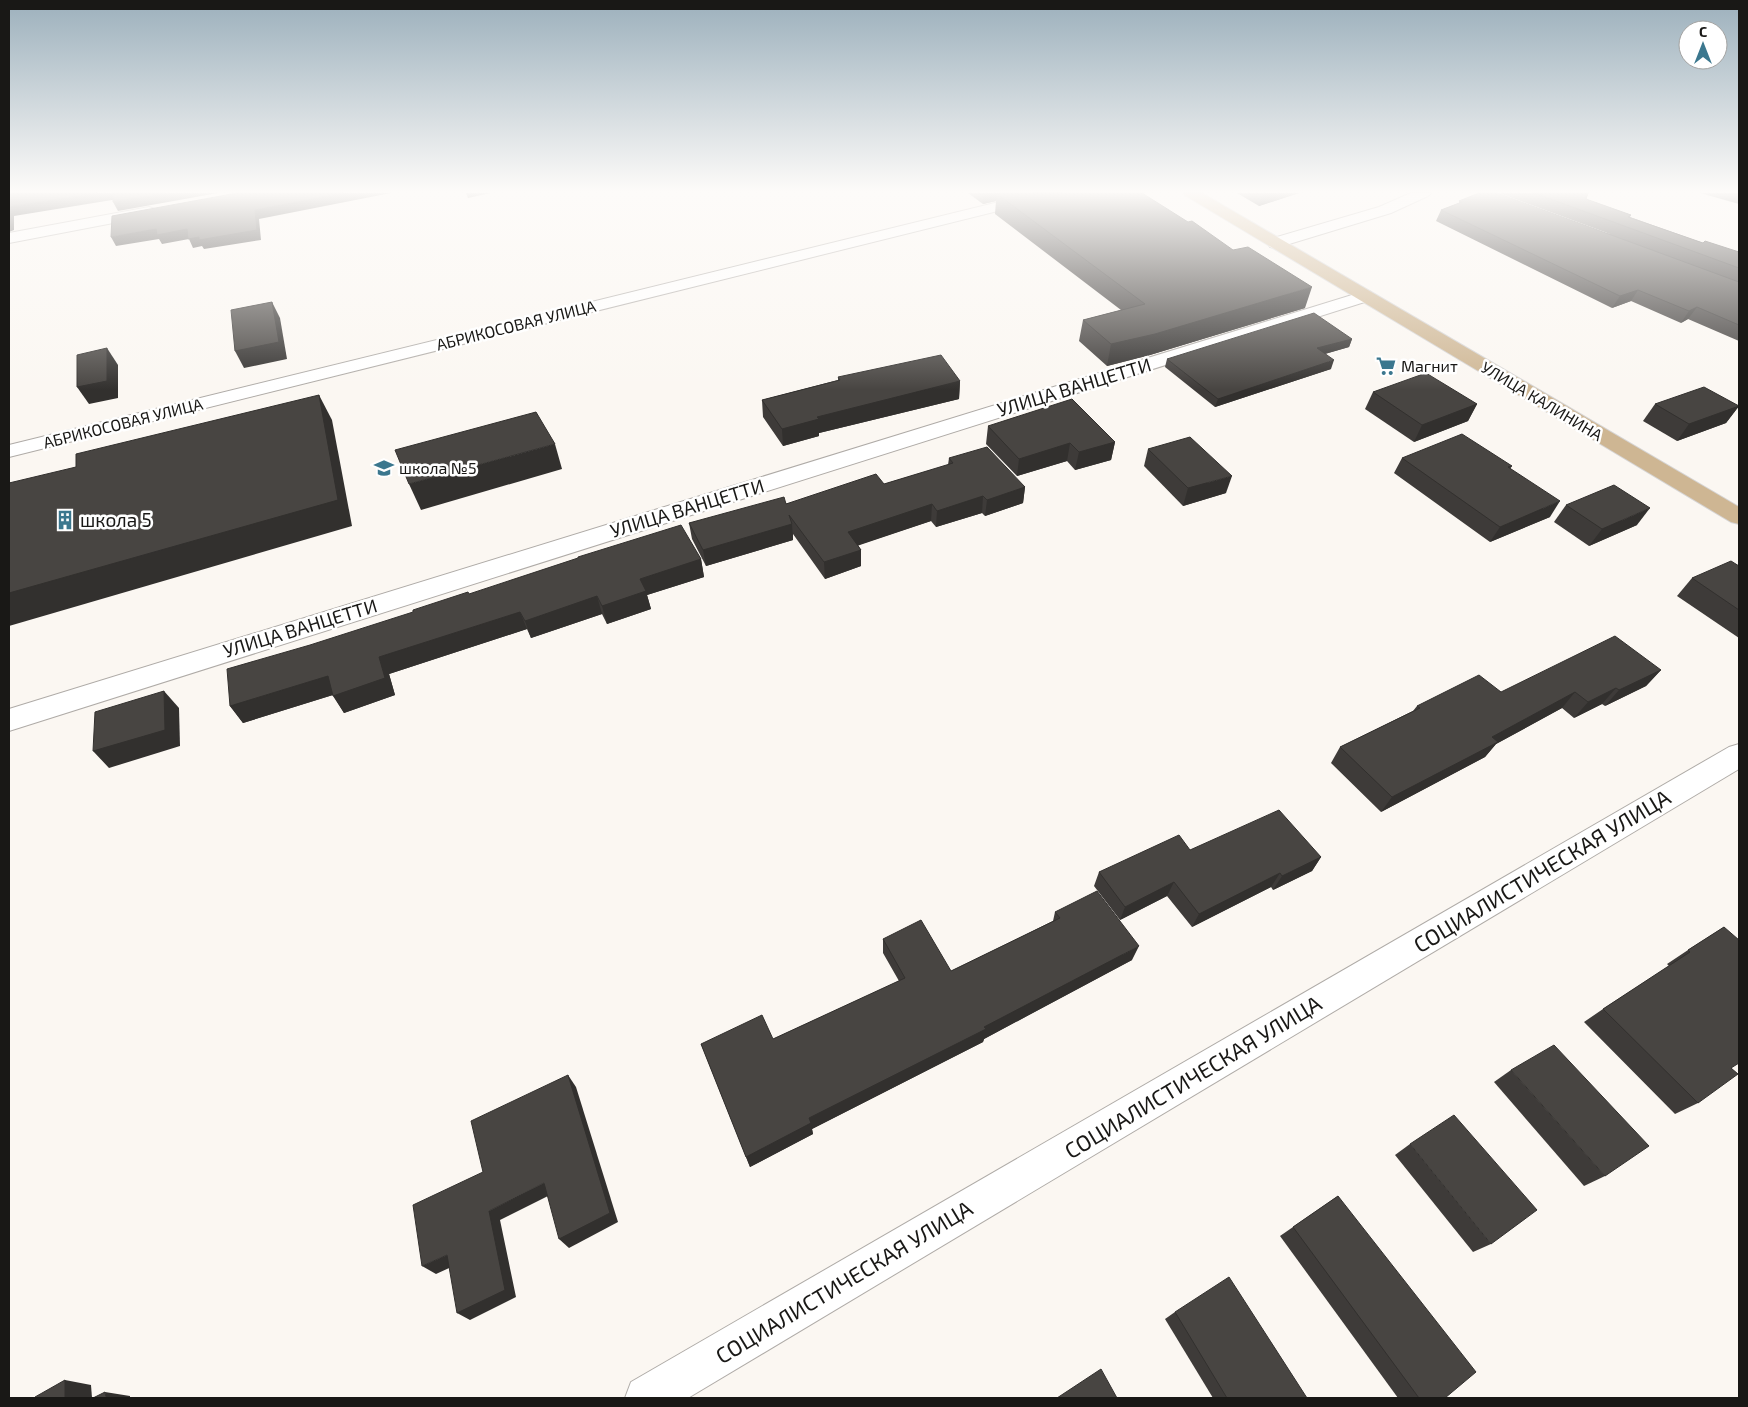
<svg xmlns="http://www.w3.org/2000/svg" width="1748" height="1407" font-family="'Exo 2',sans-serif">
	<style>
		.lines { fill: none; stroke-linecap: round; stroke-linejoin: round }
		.minor-casing { stroke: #afaba7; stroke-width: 2 }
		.major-casing { stroke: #d6d5d5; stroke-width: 2 }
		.minor { fill: #fff; fill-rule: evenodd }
		.major { fill: #ceb693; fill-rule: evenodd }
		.wall { fill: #3e3b39 }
		.shaded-wall { fill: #32302e }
		.building { fill: #484542; stroke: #32302e }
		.labels { text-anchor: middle; stroke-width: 5; stroke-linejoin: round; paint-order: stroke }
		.far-street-label { font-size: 16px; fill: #191816; stroke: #fff }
		.far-poi-label { font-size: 16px; fill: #191816; stroke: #fff; text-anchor: start }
		.street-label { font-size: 19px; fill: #191816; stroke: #fff }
		.poi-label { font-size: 19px; fill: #191816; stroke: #fff; text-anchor: start }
		.near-street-label { font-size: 22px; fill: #191816; stroke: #fff }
	</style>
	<rect width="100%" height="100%" fill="#fbf7f2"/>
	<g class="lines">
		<defs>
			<g id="minor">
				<path d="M 1035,193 L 1061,193 L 1058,196 L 9,457 L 9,445 Z"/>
				<path d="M 1411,193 L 1431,193 L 1428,196 L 1391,213 L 1276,248 L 1270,247 L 1268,243 L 1270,239 L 1379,207 Z"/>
				<path d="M 149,207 L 155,209 L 157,212 L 155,215 L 9,243 L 9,233 Z"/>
				<path d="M 1365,291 L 1371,292 L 1374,296 L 1371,300 L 9,731 L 9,709 Z"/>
				<path d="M 1739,744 L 1739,769 L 688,1398 L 625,1398 L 631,1382 L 1729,747 Z"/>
			</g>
			<path id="major" d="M 1183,193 L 1202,193 L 1739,507 L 1739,524 L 1731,522 L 1186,196 Z"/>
		</defs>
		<!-- minor casing -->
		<use href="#minor" class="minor-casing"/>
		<!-- major casing -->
		<use href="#major" class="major-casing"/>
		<!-- minor -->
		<use href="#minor" class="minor"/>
		<!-- major -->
		<use href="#major" class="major"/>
	</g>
	<!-- wall -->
	<g class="wall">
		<path d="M 968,193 L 1142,193 L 1305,308 L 1150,355 L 1107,366 L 1079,341 L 1083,320 L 1121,310 L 995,214 L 996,201 L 983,204 Z"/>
		<path d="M 1237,193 L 1299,193 L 1259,206 Z"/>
		<path d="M 1499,193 L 1588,193 L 1586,199 L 1631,215 L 1630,217 L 1703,243 L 1739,252 L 1739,341 L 1688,319 L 1681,323 L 1631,301 L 1612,308 L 1436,221 L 1441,210 L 1459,203 L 1459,201 L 1610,234 Z"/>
		<path d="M 1700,193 L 1739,193 L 1739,204 Z"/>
		<path d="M 1352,339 L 1349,347 L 1325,354 L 1331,369 L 1215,407 L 1165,367 L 1167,359 Z"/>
		<path d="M 838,377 L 960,381 L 959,399 L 819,433 L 819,436 L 783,446 L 763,417 L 762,400 L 838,380 Z"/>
		<path d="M 1373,392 L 1477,404 L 1468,421 L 1414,442 L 1365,409 Z"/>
		<path d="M 1655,404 L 1739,406 L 1726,423 L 1677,441 L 1643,421 Z"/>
		<path d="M 988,426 L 1115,442 L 1111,460 L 1075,470 L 1067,461 L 1017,476 L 986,444 Z"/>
		<path d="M 1148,449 L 1226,493 L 1183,506 L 1144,466 Z"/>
		<path d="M 949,458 L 1025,487 L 1023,503 L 985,516 L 982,513 L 936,527 L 931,521 L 858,545 L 861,550 L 861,566 L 825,579 L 793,534 L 793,540 L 706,566 L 692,539 L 689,523 L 884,484 L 948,465 Z"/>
		<path d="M 1402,458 L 1512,466 L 1510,469 L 1550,517 L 1490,542 L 1394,473 Z"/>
		<path d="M 1566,505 L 1637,525 L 1589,546 L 1554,522 Z"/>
		<path d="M 701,559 L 704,577 L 647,595 L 651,609 L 607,624 L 602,614 L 531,638 L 527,629 L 389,674 L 395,695 L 344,713 L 333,695 L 243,723 L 230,706 L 469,594 Z"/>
		<path d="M 1739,566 L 1739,638 L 1677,596 L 1692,578 Z"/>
		<path d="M 1661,670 L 1646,686 L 1605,706 L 1602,704 L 1574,718 L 1562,708 L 1496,744 L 1485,757 L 1381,812 L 1331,763 L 1340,747 L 1413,711 L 1417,706 Z"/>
		<path d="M 1190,850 L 1321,857 L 1312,871 L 1273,890 L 1271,887 L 1192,927 L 1167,896 L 1120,920 L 1094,886 L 1099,872 Z"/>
		<path d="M 1055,912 L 1132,960 L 984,1039 L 983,1042 L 812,1129 L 813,1134 L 750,1167 L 701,1044 L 773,1039 L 899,981 L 883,953 L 883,939 L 951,971 L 1053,921 Z"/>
		<path d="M 1724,927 L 1731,1068 L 1698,1103 L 1675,1114 L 1584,1022 L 1603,1009 L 1669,966 L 1667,964 L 1688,950 Z"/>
		<path d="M 1511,1070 L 1605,1176 L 1584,1186 L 1494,1082 Z"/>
		<path d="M 1410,1144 L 1491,1244 L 1473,1252 L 1395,1155 Z"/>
		<path d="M 1338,1196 L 1445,1398 L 1398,1398 L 1280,1236 Z"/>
		<path d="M 1175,1312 L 1307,1398 L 1213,1398 L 1165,1319 Z"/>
	</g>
	<!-- shaded-wall -->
	<g class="shaded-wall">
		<path d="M 97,193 L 115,193 L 118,199 L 14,216 L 14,230 L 9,232 L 9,207 Z"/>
		<path d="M 165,193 L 218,193 L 118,211 L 113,202 Z"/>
		<path d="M 343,193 L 391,193 L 259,219 L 261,240 L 204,249 L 202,246 L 193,248 L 189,239 L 162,244 L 159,239 L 116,246 L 111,237 Z"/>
		<path d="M 466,193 L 491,193 L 468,198 Z"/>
		<path d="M 984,193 L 1028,193 L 997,194 L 996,201 L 983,204 Z"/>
		<path d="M 1263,193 L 1299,193 L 1259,206 Z"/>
		<path d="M 1312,287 L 1305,308 L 1150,355 L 1107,366 L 1111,344 Z"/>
		<path d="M 1638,290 L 1631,301 L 1612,308 L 1620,296 Z"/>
		<path d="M 272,302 L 280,318 L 287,359 L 244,368 L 235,351 Z"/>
		<path d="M 1697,307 L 1688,319 L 1681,323 L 1689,311 Z"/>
		<path d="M 1352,339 L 1349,347 L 1314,357 L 1317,348 Z"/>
		<path d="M 107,348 L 118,365 L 118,398 L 89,404 L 77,387 Z"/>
		<path d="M 1334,360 L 1331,369 L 1215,407 L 1218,399 Z"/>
		<path d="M 960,381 L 959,399 L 819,433 L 819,436 L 783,446 L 782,429 L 817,417 Z"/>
		<path d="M 319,395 L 332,420 L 352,526 L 9,626 L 9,593 Z"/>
		<path d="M 1477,404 L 1468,421 L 1414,442 L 1422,425 Z"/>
		<path d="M 1739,406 L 1726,423 L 1677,441 L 1689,424 Z"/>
		<path d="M 1115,442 L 1111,460 L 1075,470 L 1079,452 Z"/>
		<path d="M 1070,443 L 1067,461 L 1017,476 L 1019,459 Z"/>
		<path d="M 555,444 L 562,469 L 421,510 L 409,484 Z"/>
		<path d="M 1232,476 L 1226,493 L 1183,506 L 1188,488 Z"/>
		<path d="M 1025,487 L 1023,503 L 985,516 L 987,500 Z"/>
		<path d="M 983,496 L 982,513 L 936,527 L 937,511 Z"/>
		<path d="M 1560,501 L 1550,517 L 1490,542 L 1500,527 Z"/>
		<path d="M 932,504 L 931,521 L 848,549 L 848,532 Z"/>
		<path d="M 1650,508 L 1637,525 L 1589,546 L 1602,529 Z"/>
		<path d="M 792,524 L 793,540 L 706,566 L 703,550 Z"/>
		<path d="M 861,550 L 861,566 L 825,579 L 824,562 Z"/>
		<path d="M 701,559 L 704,577 L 647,595 L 651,609 L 607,624 L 602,606 L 640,579 Z"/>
		<path d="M 597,596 L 602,614 L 531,638 L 525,621 Z"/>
		<path d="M 520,612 L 527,629 L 389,674 L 395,695 L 344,713 L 333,696 L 379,657 Z"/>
		<path d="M 1661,670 L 1646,686 L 1605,706 L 1619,690 Z"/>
		<path d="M 328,676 L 339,693 L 243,723 L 230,706 Z"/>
		<path d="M 1616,688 L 1602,704 L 1574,718 L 1588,702 Z"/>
		<path d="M 164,691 L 179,708 L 180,746 L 109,768 L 93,751 Z"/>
		<path d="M 1575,692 L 1562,708 L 1496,744 L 1485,757 L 1381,812 L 1392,797 L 1492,737 Z"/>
		<path d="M 1321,857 L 1312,871 L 1273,890 L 1282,876 Z"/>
		<path d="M 1280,873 L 1271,887 L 1192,927 L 1199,914 Z"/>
		<path d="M 1174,882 L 1167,896 L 1120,920 L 1125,907 Z"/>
		<path d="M 1139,946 L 1132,960 L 984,1039 L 983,1042 L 812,1129 L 813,1134 L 750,1167 L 746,1157 L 809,1118 Z"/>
		<path d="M 568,1075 L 576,1087 L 618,1222 L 569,1248 L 559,1239 Z"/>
		<path d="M 544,1183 L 554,1193 L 500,1220 L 516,1297 L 470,1320 L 457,1313 L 489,1211 Z"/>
		<path d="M 447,1255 L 460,1263 L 436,1274 L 422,1266 Z"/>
		<path d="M 65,1380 L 91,1385 L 92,1398 L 65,1398 Z"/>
		<path d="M 105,1392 L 130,1396 L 130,1398 L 106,1398 Z"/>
	</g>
	<!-- building -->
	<g class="building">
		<path d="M 9,193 L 97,193 L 9,207 Z"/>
		<path d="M 113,193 L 165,193 L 113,202 Z"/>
		<path d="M 237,193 L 343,193 L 255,210 L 257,230 L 199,240 L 199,237 L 188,239 L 187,229 L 157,235 L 156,229 L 111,237 L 112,216 Z"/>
		<path d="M 1002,193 L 1142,193 L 1188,222 L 1192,221 L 1233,250 L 1248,247 L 1312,287 L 1155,334 L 1111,344 L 1083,320 L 1145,304 L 997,194 Z"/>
		<path d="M 1479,193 L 1497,193 L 1739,282 L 1739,325 L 1697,307 L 1689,311 L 1638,290 L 1620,296 L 1441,210 L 1462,202 L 1459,201 Z"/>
		<path d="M 1534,193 L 1588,193 L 1586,199 L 1631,215 L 1628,217 L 1703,243 L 1705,241 L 1739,252 L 1739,268 Z"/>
		<path d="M 272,302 L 279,342 L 235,351 L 231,310 Z"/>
		<path d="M 1314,313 L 1352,339 L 1317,348 L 1334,360 L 1218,399 L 1167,359 Z"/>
		<path d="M 107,348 L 107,381 L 77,387 L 77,355 Z"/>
		<path d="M 941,355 L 960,381 L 817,417 L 819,419 L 782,429 L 762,400 L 840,380 L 838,377 Z"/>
		<path d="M 1426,373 L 1477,404 L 1422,425 L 1373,392 Z"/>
		<path d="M 1704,387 L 1739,406 L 1689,424 L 1655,404 Z"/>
		<path d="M 319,395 L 338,500 L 9,593 L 9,483 L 76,467 L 76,454 Z"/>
		<path d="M 1072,399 L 1115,442 L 1079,452 L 1070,443 L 1019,459 L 988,426 Z"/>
		<path d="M 536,412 L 555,444 L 409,484 L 395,450 Z"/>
		<path d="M 1462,434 L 1512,466 L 1508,467 L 1560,501 L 1500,527 L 1402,458 Z"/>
		<path d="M 1190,437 L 1232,476 L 1188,488 L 1148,449 Z"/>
		<path d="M 987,447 L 1025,487 L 987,500 L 983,496 L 937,511 L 932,504 L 848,532 L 861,550 L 824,562 L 789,515 L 792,524 L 703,550 L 689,523 L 784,497 L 786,504 L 876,474 L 884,484 L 953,463 L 949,458 Z"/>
		<path d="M 1614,485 L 1650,508 L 1602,529 L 1566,505 Z"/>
		<path d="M 681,525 L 701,559 L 640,579 L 646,591 L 602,606 L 597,596 L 525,621 L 520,612 L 379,657 L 385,678 L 333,696 L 328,676 L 230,706 L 227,669 L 310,645 L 413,612 L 413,610 L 468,592 L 469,594 L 578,558 L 578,557 Z"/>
		<path d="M 1731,561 L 1739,566 L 1739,610 L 1692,578 Z"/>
		<path d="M 1615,636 L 1661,670 L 1619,690 L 1616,688 L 1588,702 L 1575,692 L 1492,737 L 1498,742 L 1392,797 L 1340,747 L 1420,708 L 1417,706 L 1479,675 L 1501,692 Z"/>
		<path d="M 164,691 L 165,730 L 93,751 L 95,712 Z"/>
		<path d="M 1279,810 L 1321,857 L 1282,876 L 1280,873 L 1199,914 L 1174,882 L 1125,907 L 1099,872 L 1179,835 L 1190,850 Z"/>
		<path d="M 1097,891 L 1139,946 L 984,1027 L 986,1029 L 809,1118 L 811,1123 L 746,1157 L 701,1044 L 762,1015 L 773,1039 L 905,978 L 883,939 L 921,920 L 951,971 L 1060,918 L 1055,912 Z"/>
		<path d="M 1724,927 L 1739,940 L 1739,1063 L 1731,1068 L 1738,1074 L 1698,1103 L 1603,1009 L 1690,952 L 1688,950 Z"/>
		<path d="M 1554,1045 L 1649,1146 L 1605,1176 L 1511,1070 Z"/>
		<path d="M 568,1075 L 610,1213 L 559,1239 L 544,1183 L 489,1211 L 505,1290 L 457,1313 L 447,1255 L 422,1266 L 413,1205 L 483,1172 L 471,1121 Z"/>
		<path d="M 1454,1115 L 1537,1210 L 1491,1244 L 1410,1144 Z"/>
		<path d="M 1338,1196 L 1476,1372 L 1445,1398 L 1419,1398 L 1293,1227 Z"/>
		<path d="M 1229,1277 L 1307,1398 L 1227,1398 L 1175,1312 Z"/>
		<path d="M 1101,1369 L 1117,1398 L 1057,1398 Z"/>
		<path d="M 65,1380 L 65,1398 L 35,1398 L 35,1397 Z"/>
		<path d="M 105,1392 L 106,1398 L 93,1398 Z"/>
	</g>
	<!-- sky -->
	<linearGradient id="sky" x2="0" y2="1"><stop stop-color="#9cb0bc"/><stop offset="0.49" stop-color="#fdfbf9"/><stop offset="1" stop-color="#fdfbf9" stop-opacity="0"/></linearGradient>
	<rect width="1748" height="390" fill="url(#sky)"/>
	<!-- icons -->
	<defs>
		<symbol id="supermarket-bare" viewBox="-9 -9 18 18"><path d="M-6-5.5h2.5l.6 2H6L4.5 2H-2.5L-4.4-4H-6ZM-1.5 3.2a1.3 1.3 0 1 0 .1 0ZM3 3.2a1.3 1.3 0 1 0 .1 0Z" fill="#3b778e" stroke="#fff" stroke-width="2.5" paint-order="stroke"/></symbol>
		<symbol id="school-bare" viewBox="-9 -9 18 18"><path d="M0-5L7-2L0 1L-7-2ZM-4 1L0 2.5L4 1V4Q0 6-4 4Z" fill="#3b778e" stroke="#fff" stroke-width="2.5" paint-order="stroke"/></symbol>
		<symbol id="building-bare" viewBox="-9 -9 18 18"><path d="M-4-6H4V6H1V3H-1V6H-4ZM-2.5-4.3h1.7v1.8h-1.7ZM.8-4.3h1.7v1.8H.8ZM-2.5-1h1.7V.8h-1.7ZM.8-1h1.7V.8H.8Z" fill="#3b778e" stroke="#fff" stroke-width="2.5" paint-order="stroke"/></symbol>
	</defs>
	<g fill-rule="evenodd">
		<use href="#supermarket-bare" x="1372" y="352" width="28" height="28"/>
		<use href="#school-bare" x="370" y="454" width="28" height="28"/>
		<use href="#building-bare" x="51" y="506" width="28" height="28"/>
	</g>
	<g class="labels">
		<!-- far-street labels -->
		<g class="far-street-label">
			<text transform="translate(516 325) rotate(-14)" y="6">АБРИКОСОВАЯ УЛИЦА</text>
			<text transform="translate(1542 401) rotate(31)" y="6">УЛИЦА КАЛИНИНА</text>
			<text transform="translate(123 423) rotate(-14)" y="6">АБРИКОСОВАЯ УЛИЦА</text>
		</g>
		<!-- far-poi labels -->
		<g class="far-poi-label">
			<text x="1401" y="372">Магнит</text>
			<text x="399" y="474">школа №5</text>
		</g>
		<!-- street labels -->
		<g class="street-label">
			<text transform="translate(1074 387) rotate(-17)" y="7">УЛИЦА ВАНЦЕТТИ</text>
			<text transform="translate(687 508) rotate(-17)" y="7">УЛИЦА ВАНЦЕТТИ</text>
			<text transform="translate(300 628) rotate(-17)" y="7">УЛИЦА ВАНЦЕТТИ</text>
		</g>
		<!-- poi labels -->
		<g class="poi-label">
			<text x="80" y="527">школа 5</text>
		</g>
		<!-- near-street labels -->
		<g class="near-street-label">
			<text transform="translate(1542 871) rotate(-31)" y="8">СОЦИАЛИСТИЧЕСКАЯ УЛИЦА</text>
			<text transform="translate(1193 1077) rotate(-31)" y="8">СОЦИАЛИСТИЧЕСКАЯ УЛИЦА</text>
			<text transform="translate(844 1282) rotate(-31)" y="8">СОЦИАЛИСТИЧЕСКАЯ УЛИЦА</text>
		</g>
	</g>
	<!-- border -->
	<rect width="1748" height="1407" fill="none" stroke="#191816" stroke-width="20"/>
	<!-- north arrow -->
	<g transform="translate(1703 45)"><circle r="24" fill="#ffffff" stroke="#a3a3a2"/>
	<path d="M0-4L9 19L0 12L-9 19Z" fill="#3b778e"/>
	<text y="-8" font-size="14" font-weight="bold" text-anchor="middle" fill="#191816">С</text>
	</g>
</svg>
